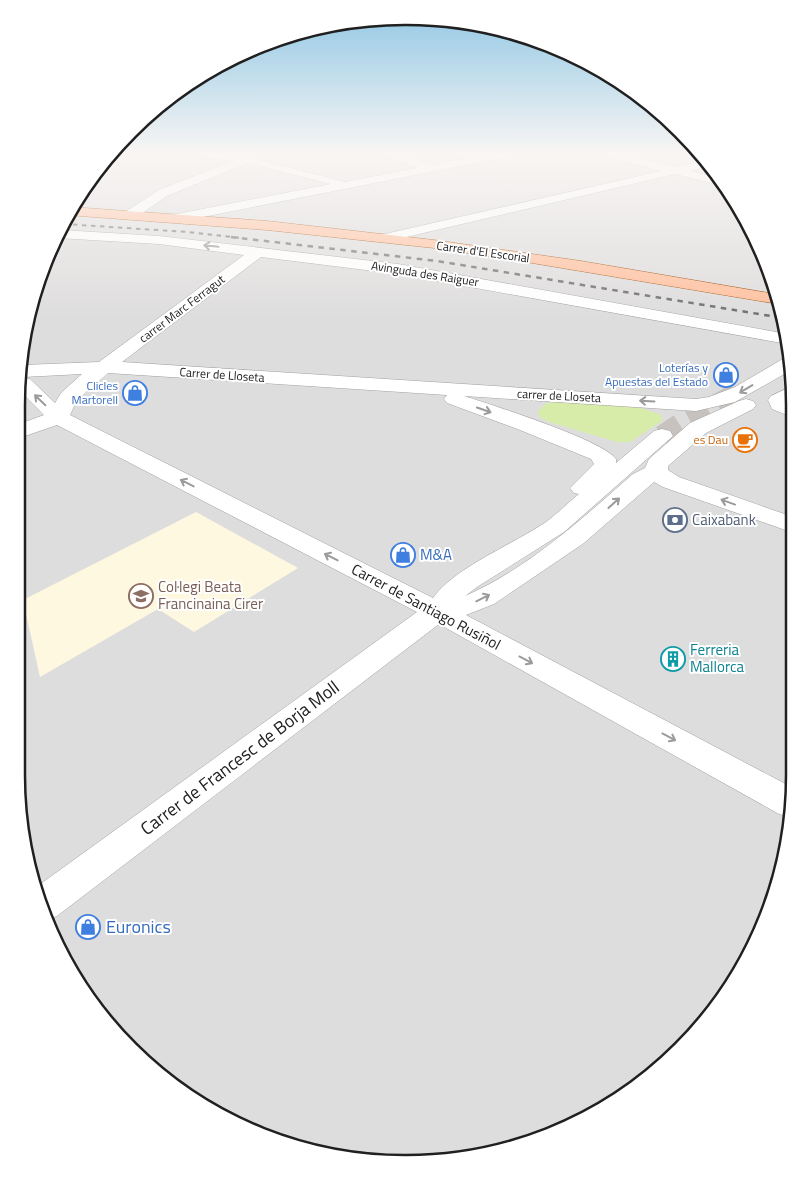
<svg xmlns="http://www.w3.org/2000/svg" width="811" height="1180" font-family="'Titillium Web',sans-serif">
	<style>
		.residential { fill: #dedddd }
		.education { fill: #fff8e0 }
		.grass { fill: #d8ecaa }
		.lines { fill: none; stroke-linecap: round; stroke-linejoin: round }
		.street-tunnel { stroke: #c7c2be; stroke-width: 21; stroke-dasharray: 21 11; stroke-linecap: butt }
		.street-casing { stroke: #a1a1a1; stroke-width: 1 }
		.primary-casing { stroke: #9b4700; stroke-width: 1 }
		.street { fill: #fff; fill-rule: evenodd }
		.primary { fill: #ffbf9d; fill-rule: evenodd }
		.rail-far1 { stroke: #6e6e6e; stroke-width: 2; stroke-dasharray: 4.5 4.5; stroke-linecap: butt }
		.rail { stroke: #6e6e6e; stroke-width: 2.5; stroke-dasharray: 5.5 5.5; stroke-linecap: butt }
		.oneway { stroke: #9b9b9b }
		.labels { text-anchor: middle; stroke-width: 4; stroke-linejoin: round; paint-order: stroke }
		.far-street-label { font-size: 12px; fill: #202020; stroke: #fff }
		.far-shop-label { font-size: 12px; fill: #366cbe; stroke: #fff; text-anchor: end }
		.far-food-label { font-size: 12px; fill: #c56008; stroke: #fff; text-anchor: end }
		.service-label { font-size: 15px; fill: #4e5e75; stroke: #fff; text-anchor: start }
		.shop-label { font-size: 15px; fill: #366cbe; stroke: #fff; text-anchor: start }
		.education-label { font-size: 15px; fill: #785e54; stroke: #fff; text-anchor: start }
		.street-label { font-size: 15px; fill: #202020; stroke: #fff }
		.culture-label { font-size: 15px; fill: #0d838f; stroke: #fff; text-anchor: start }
		.near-street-label { font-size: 18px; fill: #202020; stroke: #fff }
		.near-shop-label { font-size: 18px; fill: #366cbe; stroke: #fff; text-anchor: start }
		.rim { fill: none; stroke: #202020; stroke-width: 2.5 }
	</style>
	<rect width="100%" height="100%" fill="#f1ebe6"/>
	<!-- residential -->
	<path class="residential" d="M 113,153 L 697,153 L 754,233 L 787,330 L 795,774 L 787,851 L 765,924 L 729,991 L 681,1050 L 578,1123 L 481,1156 L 355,1160 L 256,1134 L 149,1067 L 82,991 L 30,876 L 16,774 L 24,330 L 68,211 Z"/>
	<!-- education -->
	<path class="education" d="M 196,512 L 298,568 L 194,632 L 158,609 L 40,677 L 23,600 Z"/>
	<!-- grass -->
	<path class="grass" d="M 559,401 L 641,408 L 661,415 L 662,421 L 630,442 L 617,442 L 549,422 L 539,417 L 538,411 L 545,404 Z"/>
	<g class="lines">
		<!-- street-tunnel -->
		<path class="street-tunnel" d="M 662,436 L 680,424 L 745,389"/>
		<defs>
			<g id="street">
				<path d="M 113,153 L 126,153 L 108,166 L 102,167 Z"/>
				<path d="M 192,153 L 225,153 L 248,157 L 345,182 L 417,168 L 379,153 L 397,153 L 432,165 L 492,153 L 516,153 L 511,156 L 177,222 L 172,221 L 170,218 L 172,215 L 177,214 L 331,184 L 248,163 L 167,196 L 135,218 L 125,218 L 123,215 L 125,212 L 159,190 L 233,161 L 197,156 Z"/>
				<path d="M 601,153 L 621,153 L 675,167 L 703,161 L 707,167 L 690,171 L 715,177 L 720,185 L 675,174 L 385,242 L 380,241 L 378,238 L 380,235 L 385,234 L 661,171 L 602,155 Z"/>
				<path d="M 61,230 L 159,236 L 398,264 L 787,334 L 787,344 L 398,274 L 261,257 L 122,362 L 696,399 L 709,397 L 735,387 L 781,360 L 788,358 L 788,372 L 735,402 L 696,411 L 464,396 C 492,405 603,440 616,459 L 616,463 L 654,431 L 662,429 L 670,431 L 673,436 L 564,532 L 477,587 L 465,596 C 527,569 583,518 633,474 L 645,468 L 649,459 L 690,423 L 739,401 L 746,399 L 753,401 L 756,405 L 753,409 L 706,433 L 668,466 L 668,470 L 679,477 L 790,516 L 791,532 L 663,487 L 654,482 L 584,543 L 494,604 L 466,615 L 793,788 L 791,817 L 779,814 L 439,624 L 57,916 L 49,919 L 35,888 L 417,612 L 57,425 L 22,437 L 22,423 L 44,415 L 23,394 L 23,377 L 30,379 L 55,403 L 61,393 L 82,374 L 23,377 L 23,365 L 99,362 L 244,255 L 159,244 L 58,238 ZM 108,373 L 447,395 L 444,399 L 447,403 L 520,430 L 591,459 L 594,464 L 570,488 L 574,493 L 579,494 C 568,503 557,514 546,522 C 514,544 455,567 433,598 L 70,415 L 77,400 Z"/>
				<path d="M 788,388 L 789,416 L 772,409 L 768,400 L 771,396 Z"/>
			</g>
			<path id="primary" d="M 71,207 L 267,221 L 434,240 L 581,261 L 775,294 L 778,304 L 532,263 L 434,248 L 267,230 L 67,215 Z"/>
		</defs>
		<!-- street casing -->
		<use href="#street" class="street-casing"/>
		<!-- primary casing -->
		<use href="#primary" class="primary-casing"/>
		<!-- street -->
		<use href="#street" class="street"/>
		<!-- primary -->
		<use href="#primary" class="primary"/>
		<!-- rail-far1 -->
		<path class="rail-far1" d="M 64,224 L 188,232 L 241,238"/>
		<!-- rail -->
		<path class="rail" d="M 231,237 L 437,261 L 783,318"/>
	</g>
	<!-- one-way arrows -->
	<defs><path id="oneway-shaft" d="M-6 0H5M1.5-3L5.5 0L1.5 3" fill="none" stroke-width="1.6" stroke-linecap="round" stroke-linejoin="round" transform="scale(1.25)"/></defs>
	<g class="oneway">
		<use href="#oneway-shaft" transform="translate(211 246) rotate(-174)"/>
		<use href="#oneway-shaft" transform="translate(746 389) rotate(149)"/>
		<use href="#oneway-shaft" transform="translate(40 400) rotate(-136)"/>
		<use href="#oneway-shaft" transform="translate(647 401) rotate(-177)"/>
		<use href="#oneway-shaft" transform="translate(484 410) rotate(19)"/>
		<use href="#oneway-shaft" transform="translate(187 483) rotate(-153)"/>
		<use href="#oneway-shaft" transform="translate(728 502) rotate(-160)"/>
		<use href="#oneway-shaft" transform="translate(614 503) rotate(-42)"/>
		<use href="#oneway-shaft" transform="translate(331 557) rotate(-153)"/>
		<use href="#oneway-shaft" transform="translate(483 598) rotate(-27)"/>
		<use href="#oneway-shaft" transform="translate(526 660) rotate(28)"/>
		<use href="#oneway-shaft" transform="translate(669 737) rotate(28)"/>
	</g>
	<!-- sky -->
	<linearGradient id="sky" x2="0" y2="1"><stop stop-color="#8dc5e4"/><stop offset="0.48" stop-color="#f9f6f4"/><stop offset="1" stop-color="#f9f6f4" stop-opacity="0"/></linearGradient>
	<rect width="811" height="319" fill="url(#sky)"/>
	<!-- icons -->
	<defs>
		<symbol id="shop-ring" viewBox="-11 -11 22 22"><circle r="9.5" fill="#fff" stroke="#3f7fe0" stroke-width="1.5"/><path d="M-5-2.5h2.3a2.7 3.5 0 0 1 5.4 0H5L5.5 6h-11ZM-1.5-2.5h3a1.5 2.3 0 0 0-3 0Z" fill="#3f7fe0"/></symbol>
		<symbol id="cafe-ring" viewBox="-11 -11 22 22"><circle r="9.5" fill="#fff" stroke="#e8710a" stroke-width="1.5"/><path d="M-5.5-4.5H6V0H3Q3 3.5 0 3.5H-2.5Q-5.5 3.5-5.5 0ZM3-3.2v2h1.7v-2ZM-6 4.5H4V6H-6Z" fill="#e8710a"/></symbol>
		<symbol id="bank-ring" viewBox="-11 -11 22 22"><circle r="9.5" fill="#fff" stroke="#5c6f8a" stroke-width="1.5"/><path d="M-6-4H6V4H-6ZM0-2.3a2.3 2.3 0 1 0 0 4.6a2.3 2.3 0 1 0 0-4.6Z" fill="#5c6f8a"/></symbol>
		<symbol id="school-ring" viewBox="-11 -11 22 22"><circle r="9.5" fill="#fff" stroke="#8d6e63" stroke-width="1.5"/><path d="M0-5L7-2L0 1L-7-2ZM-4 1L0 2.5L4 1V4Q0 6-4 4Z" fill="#8d6e63"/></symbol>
		<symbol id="building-ring" viewBox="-11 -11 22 22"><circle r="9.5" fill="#fff" stroke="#0f9aa8" stroke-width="1.5"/><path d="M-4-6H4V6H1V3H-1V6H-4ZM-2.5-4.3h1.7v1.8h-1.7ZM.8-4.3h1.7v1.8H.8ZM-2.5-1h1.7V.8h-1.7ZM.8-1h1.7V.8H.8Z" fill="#0f9aa8"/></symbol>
	</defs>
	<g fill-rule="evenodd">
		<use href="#shop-ring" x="712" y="361" width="28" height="28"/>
		<use href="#shop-ring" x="121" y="379" width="28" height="28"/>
		<use href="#cafe-ring" x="731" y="426" width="28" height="28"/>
		<use href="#bank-ring" x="661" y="506" width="28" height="28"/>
		<use href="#shop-ring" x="389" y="541" width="28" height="28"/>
		<use href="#school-ring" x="127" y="582" width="28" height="28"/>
		<use href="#building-ring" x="659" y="645" width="28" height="28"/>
		<use href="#shop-ring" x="74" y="913" width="28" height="28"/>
	</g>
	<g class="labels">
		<!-- far-street labels -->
		<g class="far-street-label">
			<text transform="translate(483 252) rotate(8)" y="4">Carrer d'El Escorial</text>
			<text transform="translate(425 274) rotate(9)" y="4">Avinguda des Raiguer</text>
			<text transform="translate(182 309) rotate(-37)" y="4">carrer Marc Ferragut</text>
			<text transform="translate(222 375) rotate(4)" y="4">Carrer de Lloseta</text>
			<text transform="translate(559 396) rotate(3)" y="4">carrer de Lloseta</text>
		</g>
		<!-- far-shop labels -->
		<g class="far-shop-label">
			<text x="708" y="372">Loterías y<tspan x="708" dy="14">Apuestas del Estado</tspan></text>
			<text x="118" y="390">Clicles<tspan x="118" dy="14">Martorell</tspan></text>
		</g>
		<!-- far-food labels -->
		<g class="far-food-label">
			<text x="728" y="444">es Dau</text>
		</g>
		<!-- service labels -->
		<g class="service-label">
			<text x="692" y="525">Caixabank</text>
		</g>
		<!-- shop labels -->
		<g class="shop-label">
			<text x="420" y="560">M&amp;A</text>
		</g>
		<!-- education labels -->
		<g class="education-label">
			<text x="158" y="592">Col·legi Beata<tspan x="158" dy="17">Francinaina Cirer</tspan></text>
		</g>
		<!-- street labels -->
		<g class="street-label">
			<text transform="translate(426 607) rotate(28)" y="5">Carrer de Santiago Rusiñol</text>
		</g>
		<!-- culture labels -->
		<g class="culture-label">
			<text x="690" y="655">Ferreria<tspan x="690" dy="17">Mallorca</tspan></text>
		</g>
		<!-- near-street labels -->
		<g class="near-street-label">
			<text transform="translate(240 758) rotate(-37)" y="6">Carrer de Francesc de Borja Moll</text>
		</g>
		<!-- near-shop labels -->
		<g class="near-shop-label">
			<text x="106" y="933">Euronics</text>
		</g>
	</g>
	<!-- crop -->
	<path d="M0 0H811V1180H0ZM405 25H406A380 380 0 0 1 786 405V775A380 380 0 0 1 406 1155H405A380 380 0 0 1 25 775V405A380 380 0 0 1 405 25Z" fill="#fff" fill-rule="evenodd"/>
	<path class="rim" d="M405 25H406A380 380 0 0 1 786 405V775A380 380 0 0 1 406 1155H405A380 380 0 0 1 25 775V405A380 380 0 0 1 405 25Z"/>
</svg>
